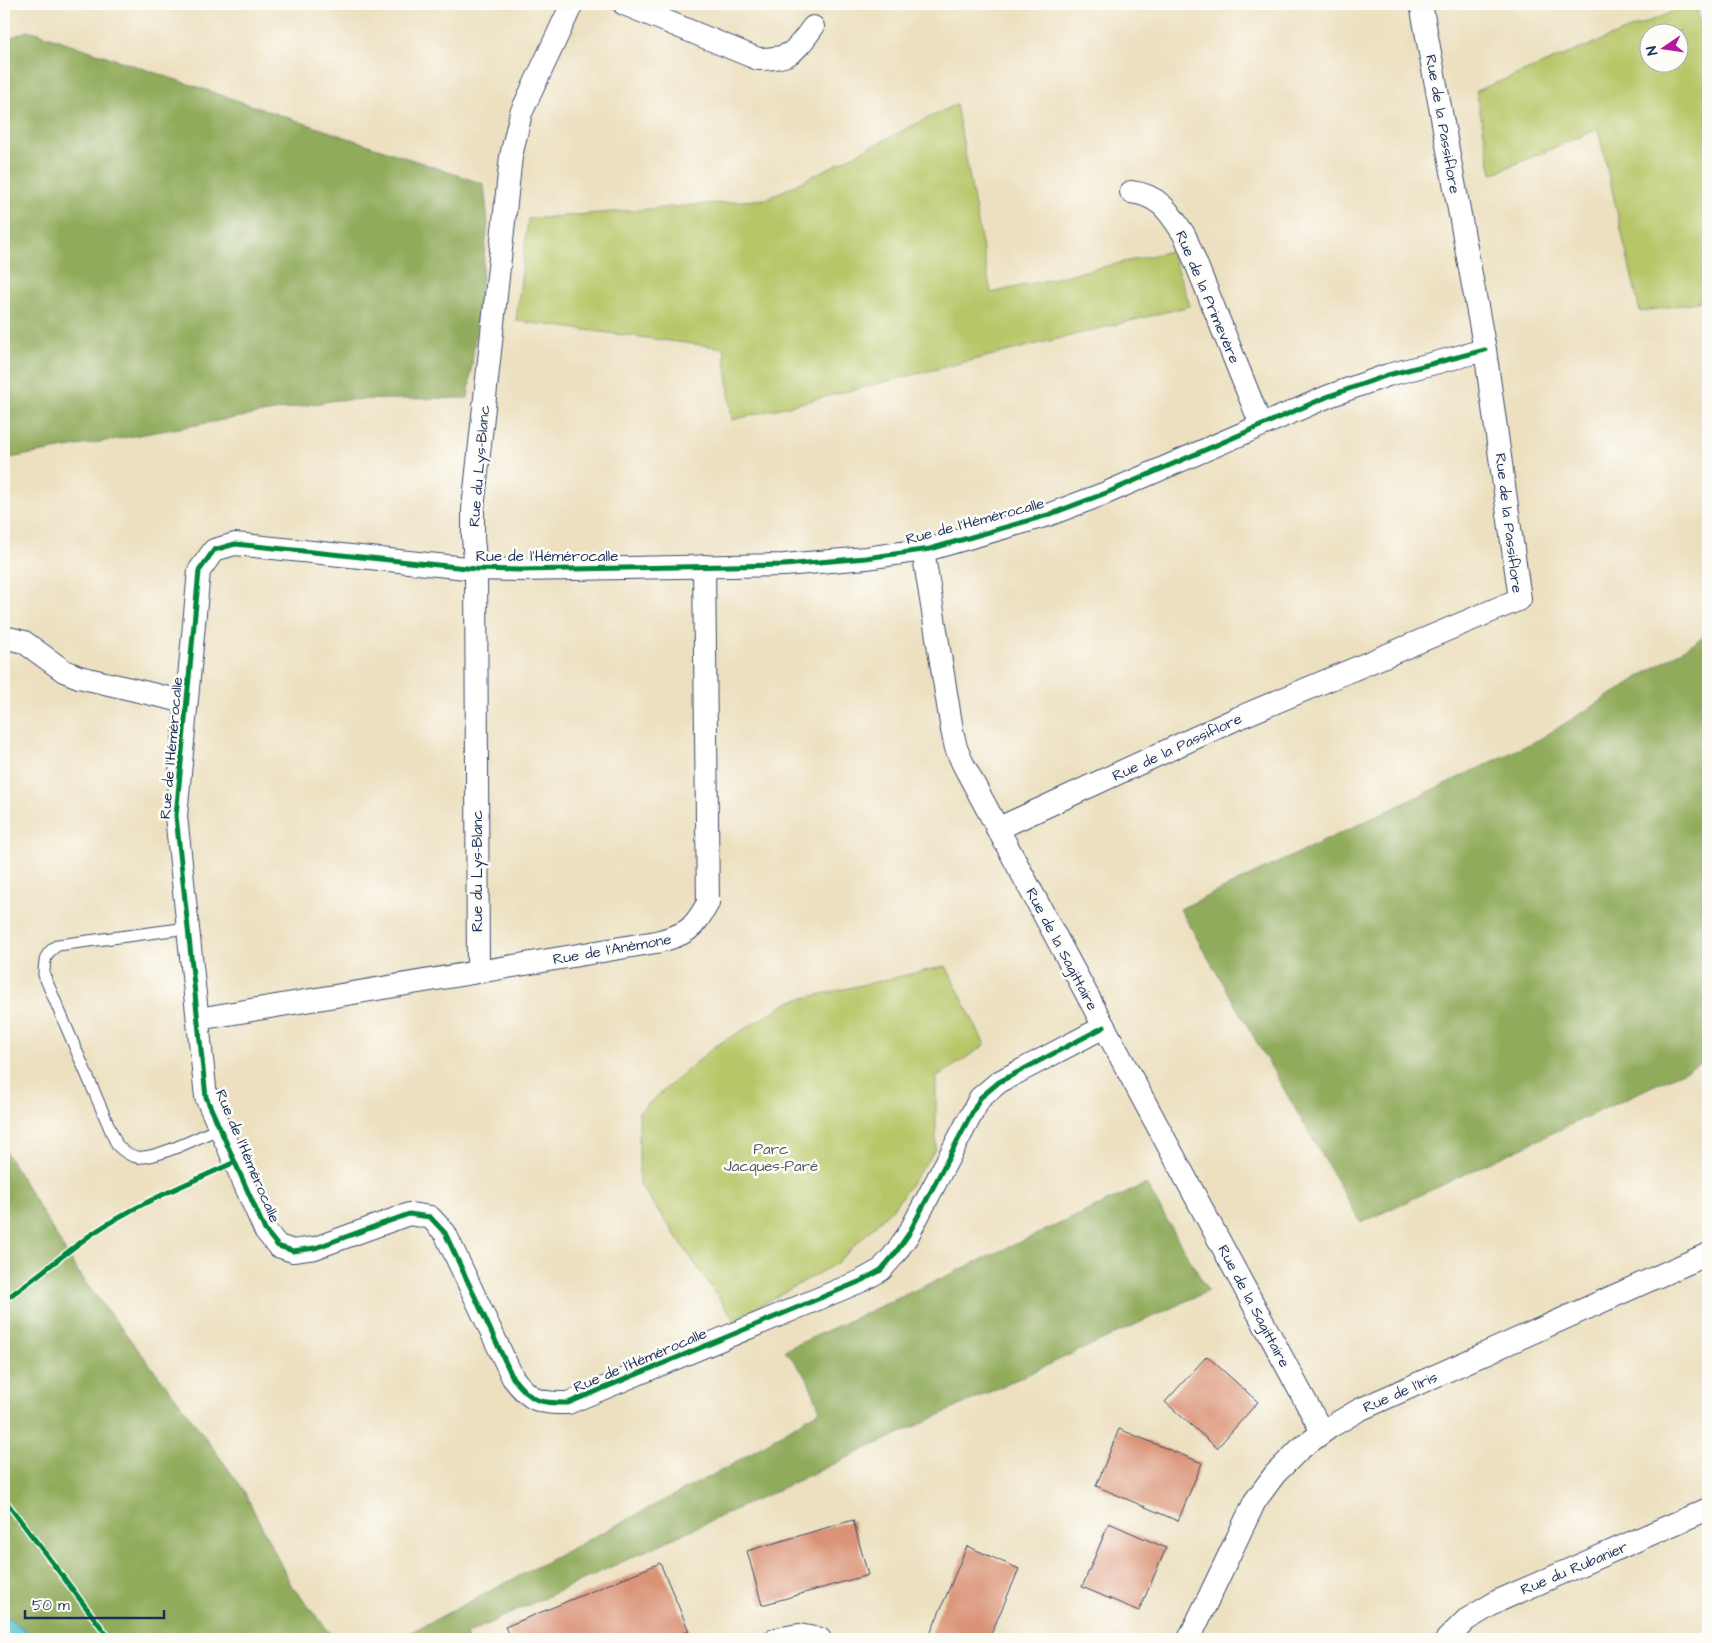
<svg xmlns="http://www.w3.org/2000/svg" width="1712" height="1643" font-family="'Architects Daughter',sans-serif">
	<style>
		.green { fill: #b7c668; stroke: #697a63; fill-rule: evenodd }
		.forest { fill: #91ab5c; stroke: #566d5d }
		.water { fill: #5ac6d4; stroke: #3a7a99 }
		.building { fill: #da9376 }
		.lines { fill: none; stroke-linecap: round; stroke-linejoin: round }
		.lane-casing { stroke: #3a4a6d; stroke-width: 13 }
		.street-casing { stroke: #3a4a6d; stroke-width: 24 }
		.lane { stroke: #fff; stroke-width: 11 }
		.street { stroke: #fff; stroke-width: 22 }
		.cycleway-casing { stroke: #fdfcf7; stroke-width: 8 }
		.cycleway { stroke: #00873e; stroke-width: 5 }
		.labels { text-anchor: middle; stroke-width: 5; stroke-linejoin: round; paint-order: stroke }
		.street-label { font-size: 15px; fill: #1b2f5e; stroke: #fdfcf7 }
		.park-label { font-size: 15px; fill: #4a5c61; stroke: #fdfcf7 }
	</style>
	<rect width="100%" height="100%" fill="#fdfcf7"/>
	<filter id="ink" filterUnits="userSpaceOnUse"><feTurbulence type="fractalNoise" baseFrequency=".02" numOctaves="2"/><feDisplacementMap in="SourceGraphic" scale="10" xChannelSelector="R" yChannelSelector="G"/><feConvolveMatrix kernelMatrix="1 2 1 2 8 2 1 2 1" color-interpolation-filters="sRGB"/></filter>
	<filter id="wash" filterUnits="userSpaceOnUse"><feTurbulence type="fractalNoise" baseFrequency=".0096" numOctaves="4" result="noise"/><feDisplacementMap in="SourceGraphic" scale="20" xChannelSelector="R" yChannelSelector="G"/><feGaussianBlur stdDeviation="1.12" result="paint"/><feColorMatrix in="noise" values="0 0 0 0 0 0 0 0 0 0 0 0 0 0 0 0 0 1.4 0 .05"/><feComposite in="paint" operator="in"/></filter>
	<g filter="url(#wash)">
		<rect width="100%" height="100%" fill="#ece0c0"/>
		<!-- green -->
		<g class="green">
			<path d="M 1692,4 L 1696,4 L 1708,71 L 1708,300 L 1640,312 L 1598,129 L 1492,174 L 1476,91 ZM 1650,32 L 1680,32 L 1680,62 L 1650,62 Z"/>
			<path d="M 956,104 L 991,293 L 1171,251 L 1190,306 L 732,420 L 724,348 L 516,321 L 528,219 L 767,199 Z"/>
			<path d="M 946,966 L 985,1045 L 936,1078 L 936,1149 L 894,1207 L 837,1263 L 734,1320 L 639,1183 L 639,1112 L 714,1047 L 791,1001 Z"/>
		</g>
		<!-- forest -->
		<g class="forest">
			<path d="M 29,30 L 484,184 L 488,223 L 468,398 L 336,400 L 4,459 L 4,41 Z"/>
			<path d="M 1708,634 L 1708,1060 L 1361,1223 L 1180,909 L 1540,739 Z"/>
			<path d="M 4,1149 L 81,1277 L 177,1399 L 243,1489 L 291,1585 L 335,1639 L 40,1639 L 16,1624 L 4,1613 Z"/>
			<path d="M 1146,1184 L 1208,1291 L 466,1634 L 468,1639 L 398,1639 L 728,1467 L 820,1410 L 807,1378 L 785,1350 Z"/>
		</g>
		<!-- water -->
		<path class="water" d="M 4,1613 L 16,1624 L 40,1639 L 4,1639 Z"/>
		<g id="blocks">
			<!-- building -->
			<g class="building">
				<path d="M 1207,1356 L 1258,1402 L 1217,1448 L 1165,1402 Z"/>
				<path d="M 1119,1429 L 1202,1463 L 1178,1521 L 1096,1486 Z"/>
				<path d="M 853,1520 L 868,1575 L 762,1605 L 747,1551 Z"/>
				<path d="M 1109,1523 L 1166,1548 L 1139,1611 L 1082,1587 Z"/>
				<path d="M 967,1546 L 1019,1569 L 989,1639 L 928,1639 Z"/>
				<path d="M 660,1563 L 689,1631 L 668,1639 L 511,1639 L 505,1627 Z"/>
			</g>
		</g>
	</g>
	<g filter="url(#ink)">
		<use href="#blocks" fill-opacity="0" stroke="#3a4a6d" stroke-width="1"/>
		<g class="lines">
			<defs>
				<path id="lane" d="M 188,928 L 58,945 C 45,953 44,960 44,975 L 117,1145 C 123,1151 129,1156 137,1157 C 155,1160 201,1136 220,1128"/>
				<g id="street">
					<path d="M 624,4 L 758,59 C 791,59 794,53 813,27"/>
					<path d="M 1131,192 C 1160,195 1170,213 1185,236 L 1261,425"/>
					<path d="M 923,550 L 952,730 L 956,748 L 963,764 L 1322,1432"/>
					<path d="M 4,637 L 24,642 L 64,671 L 79,677 L 186,702"/>
					<path d="M 997,829 L 1238,718 L 1520,599 L 1485,350 L 1421,4"/>
					<path d="M 478,972 L 476,569 L 473,538 L 473,509 L 511,156 L 521,113 L 572,4"/>
					<path d="M 198,1019 L 656,942 C 687,934 692,931 708,903 L 704,566"/>
					<path d="M 1104,1027 L 999,1082 L 980,1098 L 908,1235 L 894,1255 L 881,1270 L 861,1281 L 568,1403 C 538,1403 532,1402 513,1378 L 445,1233 L 430,1217 L 409,1214 L 315,1248 L 293,1251 L 278,1246 L 265,1230 L 206,1097 L 176,816 L 199,571 L 214,550 L 235,544 L 476,569 L 520,570 L 784,565 L 866,558 L 930,549 L 1048,515 L 1106,493 L 1329,396 L 1388,375 L 1485,350"/>
					<path d="M 776,1639 L 799,1635 L 820,1639"/>
					<path d="M 1189,1639 L 1255,1501 L 1275,1474 L 1300,1449 L 1330,1427 L 1359,1410 L 1708,1254"/>
					<path d="M 1447,1639 L 1466,1620 L 1498,1601 L 1708,1509"/>
				</g>
			</defs>
			<!-- lane casing -->
			<use href="#lane" class="lane-casing"/>
			<!-- street casing -->
			<use href="#street" class="street-casing"/>
			<!-- lane -->
			<use href="#lane" class="lane"/>
			<!-- street -->
			<use href="#street" class="street"/>
			<defs>
				<g id="cycleway">
					<path d="M 1104,1027 L 999,1082 L 980,1098 L 908,1235 L 894,1255 L 881,1270 L 861,1281 L 568,1403 C 538,1403 532,1402 513,1378 L 445,1233 L 430,1217 L 409,1214 L 315,1248 L 293,1251 L 278,1246 L 265,1230 L 206,1097 L 176,816 L 199,571 L 214,550 L 235,544 L 476,569 L 520,570 L 784,565 L 866,558 L 930,549 L 1048,515 L 1106,493 L 1329,396 L 1388,375 L 1485,350"/>
					<path d="M 4,1300 C 34,1280 62,1255 92,1234 C 136,1204 187,1184 235,1162"/>
					<path d="M 4,1499 L 110,1639"/>
				</g>
			</defs>
			<!-- cycleway casing -->
			<use href="#cycleway" class="cycleway-casing"/>
			<!-- cycleway -->
			<use href="#cycleway" class="cycleway"/>
		</g>
	</g>
	<g class="labels">
		<!-- street labels -->
		<g class="street-label">
			<text transform="translate(1443 124) rotate(80)" y="5">Rue de la Passiflore</text>
			<text transform="translate(1208 297) rotate(67)" y="5">Rue de la Primevère</text>
			<text transform="translate(479 466) rotate(-85)" y="5">Rue du Lys-Blanc</text>
			<text transform="translate(975 521) rotate(-15)" y="5">Rue de l'Hémérocalle</text>
			<text transform="translate(1509 523) rotate(83)" y="5">Rue de la Passiflore</text>
			<text x="547" y="561">Rue de l'Hémérocalle</text>
			<text transform="translate(1177 747) rotate(-25)" y="5">Rue de la Passiflore</text>
			<text transform="translate(171 748) rotate(-85)" y="5">Rue de l'Hémérocalle</text>
			<text transform="translate(477 871) rotate(-90)" y="5">Rue du Lys-Blanc</text>
			<text transform="translate(612 949) rotate(-10)" y="5">Rue de l'Anémone</text>
			<text transform="translate(1062 949) rotate(62)" y="5">Rue de la Sagittaire</text>
			<text transform="translate(248 1156) rotate(67)" y="5">Rue de l'Hémérocalle</text>
			<text transform="translate(1254 1306) rotate(62)" y="5">Rue de la Sagittaire</text>
			<text transform="translate(640 1360) rotate(-23)" y="5">Rue de l'Hémérocalle</text>
			<text transform="translate(1400 1392) rotate(-24)" y="5">Rue de l'Iris</text>
			<text transform="translate(1574 1568) rotate(-23)" y="5">Rue du Rubanier</text>
		</g>
		<!-- park labels -->
		<g class="park-label">
			<text x="771" y="1154">Parc<tspan x="771" dy="17">Jacques-Paré</tspan></text>
		</g>
	</g>
	<!-- margin -->
	<rect width="1712" height="1643" fill="none" stroke="#fdfcf7" stroke-width="20"/>
	<!-- north arrow -->
	<g transform="translate(1664 48) rotate(257)"><circle r="24" fill="#fdfcf7" stroke="#a3aaba"/>
	<path d="M0-4L9 19L0 12L-9 19Z" fill="#b5179e"/>
	<text y="-8" font-size="14" font-weight="bold" text-anchor="middle" fill="#1b2f5e">N</text>
	</g>
	<!-- scale -->
	<path d="M25 1610v8h139v-8" fill="none" stroke="#1b2f5e" stroke-width="2.5"/>
	<text x="32" y="1610" font-size="15" fill="#1b2f5e" stroke="#fdfcf7" stroke-width="4" paint-order="stroke">50 m</text>
</svg>
